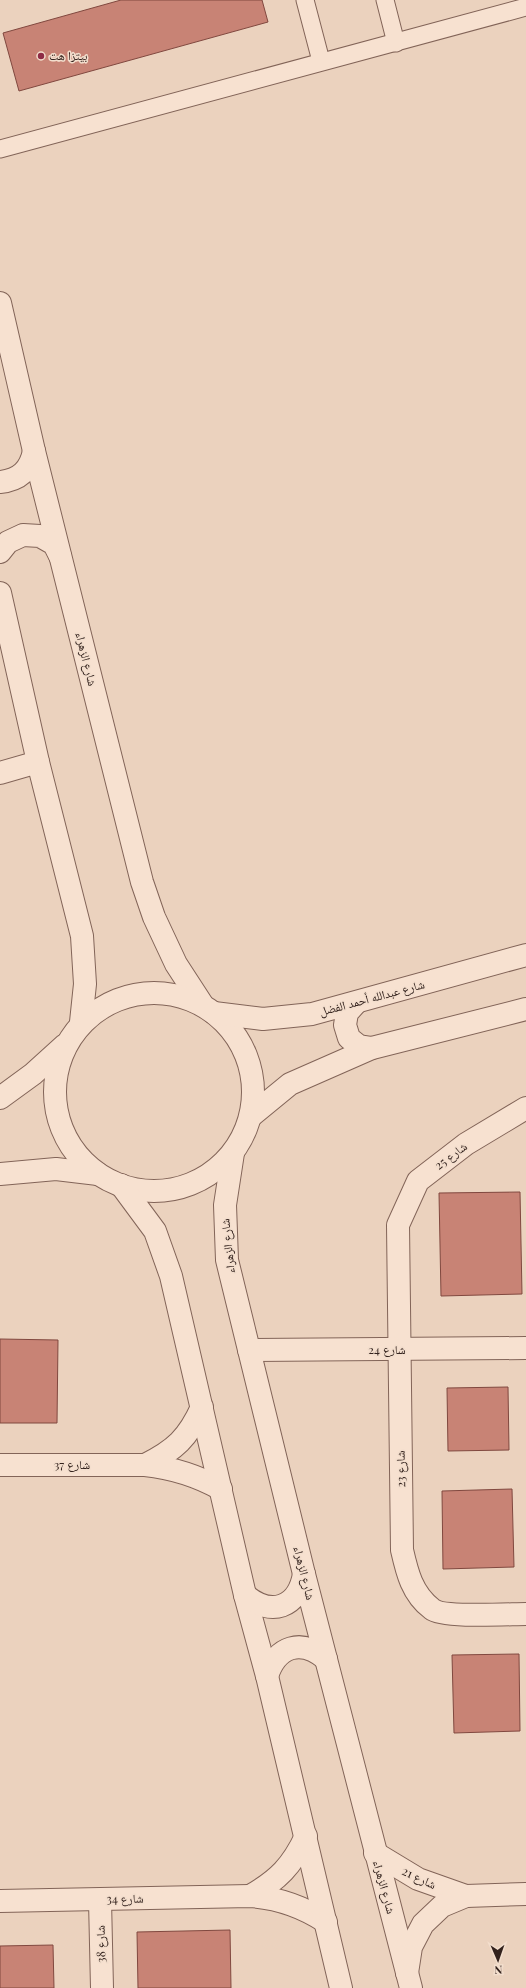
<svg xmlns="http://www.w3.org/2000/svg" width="526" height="1988" font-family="'Playfair Display','Noto Naskh Arabic',serif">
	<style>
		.building { fill: #c88375; stroke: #80483f }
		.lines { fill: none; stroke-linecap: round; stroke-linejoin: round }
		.service-casing { stroke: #826458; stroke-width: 19 }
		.minor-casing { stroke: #826458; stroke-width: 24 }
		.tertiary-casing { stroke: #826458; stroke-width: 24 }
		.service { stroke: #f7e1d0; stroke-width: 17 }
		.minor { stroke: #f7e1d0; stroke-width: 22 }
		.tertiary { stroke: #f7e1d0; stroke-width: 22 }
		.poi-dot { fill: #8e2b45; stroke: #f3decd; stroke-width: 1.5 }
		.labels { text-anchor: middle; stroke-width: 3; stroke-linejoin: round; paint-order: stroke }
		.poi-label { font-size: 12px; fill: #32211c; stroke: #f3decd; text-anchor: start }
		.street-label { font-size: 12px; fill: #32211c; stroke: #f3decd }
	</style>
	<rect width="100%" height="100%" fill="#ebd2be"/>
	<!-- building -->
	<g class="building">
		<path d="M 121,0 L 262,0 L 268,22 L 19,91 L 3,33 Z"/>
		<path d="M 520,1192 L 522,1294 L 441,1296 L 439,1193 Z"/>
		<path d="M 0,1339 L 58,1340 L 57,1423 L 0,1423 Z"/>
		<path d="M 508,1387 L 509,1450 L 448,1451 L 447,1388 Z"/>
		<path d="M 512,1489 L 514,1567 L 443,1569 L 442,1491 Z"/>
		<path d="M 519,1654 L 520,1731 L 454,1733 L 452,1655 Z"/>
		<path d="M 230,1930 L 231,1988 L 138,1988 L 137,1932 Z"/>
		<path d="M 53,1945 L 54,1988 L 0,1988 L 0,1946 Z"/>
	</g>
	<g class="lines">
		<defs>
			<g id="service">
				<path d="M 305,0 L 321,61"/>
				<path d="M 385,0 L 396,43"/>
				<path d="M 0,149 L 526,7"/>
			</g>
			<g id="minor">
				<path d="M 0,773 L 38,762"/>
				<path d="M 526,1108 L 466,1144 L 418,1181 L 398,1225 L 402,1550 C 407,1572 412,1594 432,1609 C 443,1618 509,1614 526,1614"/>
				<path d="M 249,1350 L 526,1348"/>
				<path d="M 0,1465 L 145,1465 C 173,1468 196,1475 221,1489"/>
				<path d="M 145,1465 C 175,1450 188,1438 202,1407"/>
				<path d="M 375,1853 L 418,1879 L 466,1896 L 526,1894"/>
				<path d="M 250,1896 C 278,1880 292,1866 306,1836"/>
				<path d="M 100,1900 L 102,1988"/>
				<path d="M 0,1901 L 250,1896 C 279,1898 302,1906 326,1922"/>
				<path d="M 407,1973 L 411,1947 L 423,1924 L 442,1906 L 466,1896"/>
			</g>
			<g id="tertiary">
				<path d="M 0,303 L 34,451 L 142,882 L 154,917 L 176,964 L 202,1004"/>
				<path d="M 0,482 C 20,480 30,470 34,451"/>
				<path d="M 0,552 L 8,542 L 23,535 L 40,536 L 54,544 L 60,556"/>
				<path d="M 0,593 L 38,762 L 82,936 L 85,984 L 81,1022"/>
				<circle cx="154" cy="1092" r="99"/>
				<path d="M 356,1003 L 347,1013 L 345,1025 L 349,1038 L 359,1046 L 372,1048"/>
				<path d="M 214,1013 L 263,1019 L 312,1014 L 526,955"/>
				<path d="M 0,1098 L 33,1074 L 65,1045"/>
				<path d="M 251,1116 L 290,1084 L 372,1048 L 526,1009"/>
				<path d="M 233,1153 L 225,1205 L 227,1260 L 304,1574 L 411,1988"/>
				<path d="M 0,1174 L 56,1169 L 98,1174"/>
				<path d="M 121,1185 L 155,1231 L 171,1276 L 245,1595 L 267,1676 L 341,1988"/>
				<path d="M 245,1595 C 271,1617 298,1608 304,1574"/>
				<path d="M 267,1676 C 277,1646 301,1638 326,1659"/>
			</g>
		</defs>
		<!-- service casing -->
		<use href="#service" class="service-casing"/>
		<!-- minor casing -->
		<use href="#minor" class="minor-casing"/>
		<!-- tertiary casing -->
		<use href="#tertiary" class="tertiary-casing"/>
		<!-- service -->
		<use href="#service" class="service"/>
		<!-- minor -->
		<use href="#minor" class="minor"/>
		<!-- tertiary -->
		<use href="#tertiary" class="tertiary"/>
	</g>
	<!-- markers -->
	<circle class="poi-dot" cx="41" cy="56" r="4"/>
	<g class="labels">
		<!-- poi labels -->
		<g class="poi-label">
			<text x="49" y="60">بيتزا هت</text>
		</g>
		<!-- street labels -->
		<g class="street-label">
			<text transform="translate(86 659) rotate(76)" y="4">شارع الزهراء</text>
			<text transform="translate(372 998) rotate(-15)" y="4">شارع عبدالله أحمد الفضل</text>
			<text transform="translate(451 1156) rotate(-37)" y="4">شارع 25</text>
			<text transform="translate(228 1246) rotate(-96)" y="4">شارع الزهراء</text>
			<text x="387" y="1354">شارع 24</text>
			<text x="72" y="1469">شارع 37</text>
			<text transform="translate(401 1469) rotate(-91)" y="4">شارع 23</text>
			<text transform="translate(304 1573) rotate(76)" y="4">شارع الزهراء</text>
			<text transform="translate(419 1878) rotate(25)" y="4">شارع 21</text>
			<text transform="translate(384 1887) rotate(75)" y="4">شارع الزهراء</text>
			<text transform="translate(125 1899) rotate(-1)" y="4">شارع 34</text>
			<text transform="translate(101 1944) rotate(-91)" y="4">شارع 38</text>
		</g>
	</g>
	<!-- north arrow -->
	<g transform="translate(498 1960) rotate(178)" stroke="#f3decd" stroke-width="3" paint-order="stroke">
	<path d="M0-3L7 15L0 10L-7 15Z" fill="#32211c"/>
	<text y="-6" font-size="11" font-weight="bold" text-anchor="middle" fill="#32211c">N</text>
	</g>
</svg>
